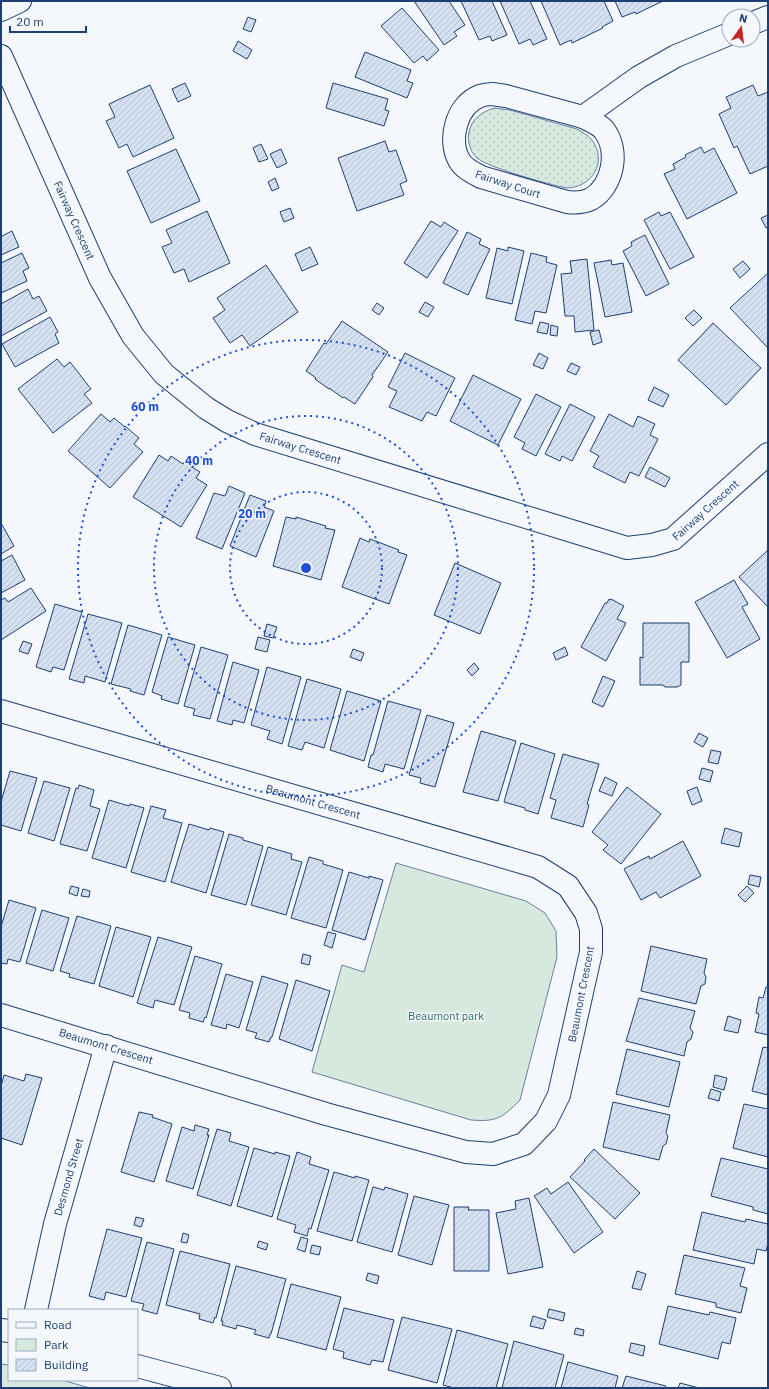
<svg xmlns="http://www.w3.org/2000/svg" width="769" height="1389" font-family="'IBM Plex Sans',sans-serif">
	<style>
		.grass { fill: url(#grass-dots); stroke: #687fa3 }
		.park { fill: #d7e8df; stroke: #687fa3 }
		.building { fill: url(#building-hatch); stroke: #1d3f73 }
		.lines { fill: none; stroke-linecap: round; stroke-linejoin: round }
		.minor-casing { stroke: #1d3f73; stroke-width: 24 }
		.tertiary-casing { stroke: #1d3f73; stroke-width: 24 }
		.secondary-casing { stroke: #1d3f73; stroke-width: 24 }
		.minor { stroke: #f4f7fb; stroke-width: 22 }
		.tertiary { stroke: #f4f7fb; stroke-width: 22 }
		.secondary { stroke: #f4f7fb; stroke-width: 22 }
		.ring { fill: none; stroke: #1d4ed8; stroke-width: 2; stroke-dasharray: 2 4 }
		.labels { text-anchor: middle; stroke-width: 3; stroke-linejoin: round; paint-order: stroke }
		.street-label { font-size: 11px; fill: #1d3f73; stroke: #f4f7fb }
		.park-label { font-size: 11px; fill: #2c6c60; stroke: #f4f7fb }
		.centre { fill: #1d4ed8; stroke: #f4f7fb; stroke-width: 2 }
		.ring-label { font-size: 12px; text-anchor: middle; font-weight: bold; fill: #1d4ed8; stroke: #f4f7fb; stroke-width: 3; stroke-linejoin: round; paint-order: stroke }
	</style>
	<defs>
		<pattern id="grass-dots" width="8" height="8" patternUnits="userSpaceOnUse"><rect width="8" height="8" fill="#d7e8df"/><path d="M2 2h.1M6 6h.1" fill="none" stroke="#b8c8c3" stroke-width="1.8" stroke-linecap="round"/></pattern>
		<pattern id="building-hatch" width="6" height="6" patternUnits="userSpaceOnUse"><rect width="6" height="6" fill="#d5e0f0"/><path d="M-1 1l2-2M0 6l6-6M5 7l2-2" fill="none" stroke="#b6c1d1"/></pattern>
	</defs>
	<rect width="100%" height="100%" fill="#f4f7fb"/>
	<!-- grass -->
	<path class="grass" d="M 494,108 L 510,110 L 577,129 C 582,132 588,135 592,140 C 608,162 592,188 566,188 C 549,184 487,168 476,157 C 470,151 467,140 469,132 C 472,118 482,112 494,108 Z"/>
	<!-- park -->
	<g class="park">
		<path d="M 396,863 L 526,901 L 545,913 L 556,931 L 557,957 L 520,1100 C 502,1118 497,1122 471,1120 L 312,1072 L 342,965 L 364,972 Z"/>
		<path d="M 1,1364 L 9,1365 L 9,1380 L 62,1380 L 90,1388 L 1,1388 Z"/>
	</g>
	<!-- building -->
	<g class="building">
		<path d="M 414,1 L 449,1 L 465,25 L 454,32 L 457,36 L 444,45 Z"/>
		<path d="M 461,1 L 492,1 L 507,35 L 492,41 L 490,36 L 479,40 Z"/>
		<path d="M 500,1 L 530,1 L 547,39 L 533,45 L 530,39 L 519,44 Z"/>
		<path d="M 541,1 L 604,1 L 613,21 L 602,27 L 603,28 L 572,43 L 571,40 L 560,45 Z"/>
		<path d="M 615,1 L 663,1 L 636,14 L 635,12 L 622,17 Z"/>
		<path d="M 402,8 L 439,50 L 427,61 L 423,56 L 414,63 L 381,26 Z"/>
		<path d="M 248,17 L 256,20 L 251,32 L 243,29 Z"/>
		<path d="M 238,41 L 252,50 L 247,59 L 233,51 Z"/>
		<path d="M 365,52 L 411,70 L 407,81 L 413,83 L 407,98 L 355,77 Z"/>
		<path d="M 185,83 L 191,96 L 178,102 L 172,89 Z"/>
		<path d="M 333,83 L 388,99 L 385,110 L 389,111 L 384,126 L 326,108 Z"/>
		<path d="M 150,85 L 174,138 L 133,157 L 127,144 L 119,148 L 106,121 L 115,117 L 109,104 Z"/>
		<path d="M 753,85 L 758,96 L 768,92 L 768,166 L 750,174 L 737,146 L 734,148 L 719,114 L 731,108 L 726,97 Z"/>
		<path d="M 385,141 L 389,152 L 396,150 L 407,181 L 400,184 L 404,195 L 357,211 L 338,158 Z"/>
		<path d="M 261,144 L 268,159 L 259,162 L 253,148 Z"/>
		<path d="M 701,147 L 704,153 L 714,148 L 737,193 L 687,219 L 664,174 L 675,169 L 673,164 L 686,157 L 685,155 Z"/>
		<path d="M 176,149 L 200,201 L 151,223 L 127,171 Z"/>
		<path d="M 281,149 L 287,163 L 277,168 L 270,154 Z"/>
		<path d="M 275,178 L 279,188 L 272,191 L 268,182 Z"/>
		<path d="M 290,208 L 294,218 L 284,222 L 280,212 Z"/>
		<path d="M 207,211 L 230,263 L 189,282 L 184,269 L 174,273 L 162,247 L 172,243 L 166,230 Z"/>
		<path d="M 659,212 L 661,216 L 670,212 L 694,257 L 670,269 L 644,220 Z"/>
		<path d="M 768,215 L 768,227 L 766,228 L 761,218 Z"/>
		<path d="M 431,221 L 441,227 L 444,222 L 458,231 L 427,278 L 404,263 Z"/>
		<path d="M 12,231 L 19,247 L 1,255 L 1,235 L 2,236 Z"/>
		<path d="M 467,232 L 481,239 L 479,244 L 490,249 L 468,295 L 443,283 Z"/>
		<path d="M 645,235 L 669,284 L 646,296 L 623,251 L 632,246 L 631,242 Z"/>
		<path d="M 310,247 L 318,264 L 302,271 L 295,254 Z"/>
		<path d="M 508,247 L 524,251 L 512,304 L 486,298 L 497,248 L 508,251 Z"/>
		<path d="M 22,253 L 29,268 L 23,271 L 27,281 L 1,293 L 1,263 Z"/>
		<path d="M 531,253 L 547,257 L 546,262 L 557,265 L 546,313 L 535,311 L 532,324 L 515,320 Z"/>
		<path d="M 587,259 L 594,330 L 575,332 L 574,316 L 565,316 L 561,274 L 572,273 L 570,261 Z"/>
		<path d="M 611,260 L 612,265 L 623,263 L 632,312 L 605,317 L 594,263 Z"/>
		<path d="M 743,261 L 750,269 L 740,278 L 733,269 Z"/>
		<path d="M 266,265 L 298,312 L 250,346 L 242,335 L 230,343 L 213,318 L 225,310 L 217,298 Z"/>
		<path d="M 767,274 L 768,275 L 768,348 L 730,308 Z"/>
		<path d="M 28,289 L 33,299 L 39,296 L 47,311 L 1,336 L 1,304 Z"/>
		<path d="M 425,302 L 434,307 L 428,317 L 419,312 Z"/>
		<path d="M 377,303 L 384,308 L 379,315 L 372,310 Z"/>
		<path d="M 694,310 L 702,318 L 693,326 L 685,318 Z"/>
		<path d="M 50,317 L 58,332 L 55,334 L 59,343 L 15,367 L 2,344 Z"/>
		<path d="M 342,321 L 388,352 L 372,375 L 373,377 L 355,404 L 344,397 L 343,398 L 329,388 L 329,389 L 315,379 L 316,378 L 306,371 L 324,343 L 326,344 Z"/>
		<path d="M 540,322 L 549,324 L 547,334 L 537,332 Z"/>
		<path d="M 713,323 L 761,368 L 726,405 L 678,360 Z"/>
		<path d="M 551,325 L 558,327 L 557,336 L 550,335 Z"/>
		<path d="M 599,330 L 602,342 L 593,345 L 590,332 Z"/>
		<path d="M 405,353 L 455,378 L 436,416 L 427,412 L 422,421 L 389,407 L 397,391 L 388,387 Z"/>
		<path d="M 539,353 L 548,358 L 543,369 L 533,365 Z"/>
		<path d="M 57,359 L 64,367 L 70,362 L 91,389 L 84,394 L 92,403 L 53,433 L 18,389 Z"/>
		<path d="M 571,363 L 580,367 L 576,375 L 567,371 Z"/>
		<path d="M 473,375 L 521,399 L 498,445 L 450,421 Z"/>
		<path d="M 654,387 L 669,395 L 663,407 L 648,400 Z"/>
		<path d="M 536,394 L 561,407 L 536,456 L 522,449 L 525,443 L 514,437 Z"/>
		<path d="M 570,404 L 595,417 L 572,461 L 562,456 L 560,461 L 545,454 Z"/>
		<path d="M 101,414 L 110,422 L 114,418 L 125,427 L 125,426 L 139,438 L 134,444 L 143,452 L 110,488 L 68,451 Z"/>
		<path d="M 609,414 L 633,427 L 638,416 L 655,424 L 650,435 L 658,439 L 639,476 L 630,472 L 625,483 L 593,467 L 599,456 L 590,451 Z"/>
		<path d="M 159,455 L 168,461 L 171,456 L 183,464 L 184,462 L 200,472 L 196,478 L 207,485 L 181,527 L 133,497 Z"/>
		<path d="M 650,467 L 670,478 L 665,487 L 645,477 Z"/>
		<path d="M 229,486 L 245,493 L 222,549 L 196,538 L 214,493 L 225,496 Z"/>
		<path d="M 250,495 L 266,501 L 264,507 L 274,511 L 256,557 L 230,546 Z"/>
		<path d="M 286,517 L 296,519 L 296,517 L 326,526 L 325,528 L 335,530 L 321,580 L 273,566 Z"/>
		<path d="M 1,523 L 14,546 L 1,554 Z"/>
		<path d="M 360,538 L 369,542 L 370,539 L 399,550 L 398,552 L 407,555 L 389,604 L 342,587 Z"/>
		<path d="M 768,550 L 768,607 L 739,577 Z"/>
		<path d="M 12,555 L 25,580 L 1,593 L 1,561 Z"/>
		<path d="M 455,563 L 501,583 L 480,634 L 434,615 Z"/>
		<path d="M 734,580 L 748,604 L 742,607 L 760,639 L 727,658 L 695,602 Z"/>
		<path d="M 31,588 L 46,611 L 1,640 L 1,600 L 5,598 L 8,602 Z"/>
		<path d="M 609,599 L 611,600 L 611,599 L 624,606 L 617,619 L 626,623 L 606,661 L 581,647 L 605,603 L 607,603 Z"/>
		<path d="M 55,604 L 82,612 L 64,670 L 53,667 L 51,672 L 36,667 Z"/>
		<path d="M 88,614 L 122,623 L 105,682 L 85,676 L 84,683 L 69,679 Z"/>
		<path d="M 643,623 L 689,623 L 689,662 L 681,662 L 681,685 L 677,687 L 665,687 L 663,685 L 640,685 L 640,657 L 643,658 Z"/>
		<path d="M 267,624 L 277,627 L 273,638 L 264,636 Z"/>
		<path d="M 128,625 L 162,635 L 144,695 L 130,691 L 131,689 L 111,684 Z"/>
		<path d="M 168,637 L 195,645 L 178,704 L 161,699 L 162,696 L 152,692 Z"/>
		<path d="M 258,637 L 270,640 L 267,652 L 255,649 Z"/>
		<path d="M 23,641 L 32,644 L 28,654 L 19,651 Z"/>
		<path d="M 201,647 L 228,655 L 210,719 L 193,715 L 195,709 L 184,706 Z"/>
		<path d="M 565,647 L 568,655 L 556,660 L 553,653 Z"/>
		<path d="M 353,649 L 364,653 L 361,661 L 350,657 Z"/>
		<path d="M 233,662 L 259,670 L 244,723 L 233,720 L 232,725 L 217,721 Z"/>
		<path d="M 474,663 L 479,669 L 472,676 L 467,670 Z"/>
		<path d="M 267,667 L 301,677 L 282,744 L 267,739 L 270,731 L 251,725 Z"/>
		<path d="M 603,676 L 615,681 L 603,707 L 592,702 Z"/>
		<path d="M 307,679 L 341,689 L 324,748 L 305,742 L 302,750 L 288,746 Z"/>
		<path d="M 347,691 L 381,701 L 364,761 L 330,750 Z"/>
		<path d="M 388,701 L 421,710 L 404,769 L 385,764 L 383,772 L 368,767 L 371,755 L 373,755 Z"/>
		<path d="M 427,715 L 454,723 L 435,787 L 420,783 L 421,778 L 409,775 Z"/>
		<path d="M 481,731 L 516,741 L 498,801 L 463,792 Z"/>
		<path d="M 699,733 L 708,738 L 703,747 L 694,742 Z"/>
		<path d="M 521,743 L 555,754 L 538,814 L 525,810 L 525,808 L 504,802 Z"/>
		<path d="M 711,750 L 721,752 L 718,764 L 708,762 Z"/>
		<path d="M 563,754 L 599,764 L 587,804 L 589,805 L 583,827 L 551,818 L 556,800 L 550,798 Z"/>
		<path d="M 702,768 L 713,771 L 710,782 L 699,779 Z"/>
		<path d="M 10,771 L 37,778 L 21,831 L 1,825 L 1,802 Z"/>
		<path d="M 605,777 L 617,783 L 612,796 L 599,791 Z"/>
		<path d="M 44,781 L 70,788 L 54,841 L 28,833 Z"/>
		<path d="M 79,785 L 94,790 L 90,806 L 100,809 L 87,851 L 60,844 L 76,788 L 78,789 Z"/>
		<path d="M 627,787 L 661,814 L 621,864 L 603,850 L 608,845 L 592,832 Z"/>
		<path d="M 697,787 L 702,801 L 692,805 L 687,791 Z"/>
		<path d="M 109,800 L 129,806 L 130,804 L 144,808 L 126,868 L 92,858 Z"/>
		<path d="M 151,806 L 166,810 L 163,818 L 182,823 L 165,882 L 131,872 Z"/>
		<path d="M 189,824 L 209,830 L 210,828 L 224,832 L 206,893 L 171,882 Z"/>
		<path d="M 725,828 L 742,833 L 739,847 L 721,843 Z"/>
		<path d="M 229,834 L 243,838 L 243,840 L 263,846 L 246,905 L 211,895 Z"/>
		<path d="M 683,841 L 701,876 L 660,898 L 656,892 L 641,900 L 624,869 L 649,856 L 650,859 Z"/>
		<path d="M 268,847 L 292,854 L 291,859 L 302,862 L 286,915 L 251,905 Z"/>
		<path d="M 309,857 L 323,861 L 323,864 L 343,870 L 326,928 L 291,918 Z"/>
		<path d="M 349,872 L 369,878 L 369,876 L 383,880 L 365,940 L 332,930 Z"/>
		<path d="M 750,875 L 761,877 L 759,887 L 748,884 Z"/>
		<path d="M 71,886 L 79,888 L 77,896 L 69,893 Z"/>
		<path d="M 747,886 L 754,893 L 745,902 L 738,895 Z"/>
		<path d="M 83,889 L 90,891 L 89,897 L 81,896 Z"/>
		<path d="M 9,900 L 36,908 L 20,962 L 8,959 L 7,964 L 1,963 L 1,927 Z"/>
		<path d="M 42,910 L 69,918 L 53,971 L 26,963 Z"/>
		<path d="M 77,916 L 111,926 L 94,984 L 69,977 L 70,974 L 60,971 Z"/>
		<path d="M 116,927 L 151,937 L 133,997 L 99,986 Z"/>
		<path d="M 328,932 L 336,934 L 332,948 L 324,945 Z"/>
		<path d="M 158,937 L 192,947 L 174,1005 L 155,1000 L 153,1008 L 137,1003 Z"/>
		<path d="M 651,946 L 707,959 L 704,973 L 706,977 L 705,984 L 701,986 L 696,1004 L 641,991 Z"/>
		<path d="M 303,954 L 311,956 L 309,965 L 301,963 Z"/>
		<path d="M 195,956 L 222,964 L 206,1018 L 205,1017 L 203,1022 L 189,1018 L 190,1013 L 179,1010 Z"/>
		<path d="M 226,974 L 253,982 L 239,1028 L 227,1024 L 226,1029 L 211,1025 Z"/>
		<path d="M 262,976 L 288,984 L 272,1037 L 271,1037 L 269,1042 L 255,1038 L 257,1033 L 246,1030 Z"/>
		<path d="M 296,980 L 330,991 L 312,1051 L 279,1039 Z"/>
		<path d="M 766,987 L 768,987 L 768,1035 L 755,1032 L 759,1014 L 756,1013 L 759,997 L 763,998 Z"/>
		<path d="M 639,998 L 695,1011 L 690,1028 L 693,1032 L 691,1039 L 687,1042 L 684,1056 L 626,1041 Z"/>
		<path d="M 728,1016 L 741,1020 L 738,1033 L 724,1030 Z"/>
		<path d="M 763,1047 L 768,1048 L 768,1095 L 752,1091 Z"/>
		<path d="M 627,1049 L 680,1062 L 669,1107 L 616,1094 Z"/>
		<path d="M 26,1074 L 42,1078 L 22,1145 L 1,1138 L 1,1086 L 4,1075 L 24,1081 Z"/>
		<path d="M 715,1075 L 727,1078 L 724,1090 L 713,1087 Z"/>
		<path d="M 711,1089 L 721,1092 L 719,1101 L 708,1098 Z"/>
		<path d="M 613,1102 L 670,1115 L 666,1133 L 668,1136 L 666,1144 L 663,1146 L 659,1160 L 603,1147 Z"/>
		<path d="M 744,1104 L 768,1109 L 768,1157 L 733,1148 Z"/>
		<path d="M 139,1112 L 153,1115 L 152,1117 L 172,1124 L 154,1182 L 121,1172 Z"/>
		<path d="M 195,1125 L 209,1129 L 207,1135 L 209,1135 L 193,1189 L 166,1181 L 182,1127 L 194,1131 Z"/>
		<path d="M 217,1129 L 231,1133 L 229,1141 L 249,1147 L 231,1206 L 197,1195 Z"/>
		<path d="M 254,1148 L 275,1154 L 275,1152 L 290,1156 L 272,1217 L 237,1206 Z"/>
		<path d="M 594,1149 L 640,1193 L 615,1219 L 570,1177 L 585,1161 L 584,1160 Z"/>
		<path d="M 297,1152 L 311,1157 L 309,1164 L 329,1170 L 311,1229 L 309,1228 L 307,1236 L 294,1232 L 296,1225 L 277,1219 Z"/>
		<path d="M 721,1158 L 768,1169 L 768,1214 L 753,1210 L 753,1207 L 711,1196 Z"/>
		<path d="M 334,1172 L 355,1178 L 355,1176 L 369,1180 L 352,1241 L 317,1231 Z"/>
		<path d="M 568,1182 L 603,1232 L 574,1253 L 534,1196 L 547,1188 L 551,1194 Z"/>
		<path d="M 373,1187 L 384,1190 L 385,1187 L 408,1194 L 392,1252 L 357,1242 Z"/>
		<path d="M 414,1196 L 449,1205 L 432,1265 L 398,1255 Z"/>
		<path d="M 529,1198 L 543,1267 L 508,1274 L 496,1213 L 516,1209 L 515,1201 Z"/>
		<path d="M 454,1207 L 469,1207 L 468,1210 L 489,1210 L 489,1271 L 454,1271 Z"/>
		<path d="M 702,1212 L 745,1222 L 746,1219 L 768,1224 L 768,1243 L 766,1251 L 757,1249 L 754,1264 L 693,1250 Z"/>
		<path d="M 136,1217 L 144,1219 L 141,1227 L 134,1225 Z"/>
		<path d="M 107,1229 L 142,1238 L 126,1297 L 106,1292 L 104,1300 L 89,1296 Z"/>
		<path d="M 183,1233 L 189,1235 L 187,1243 L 181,1242 Z"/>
		<path d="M 301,1237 L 308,1239 L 305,1252 L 297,1249 Z"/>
		<path d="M 259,1241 L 268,1244 L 266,1250 L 257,1247 Z"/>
		<path d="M 147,1242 L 174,1249 L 157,1314 L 142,1310 L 144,1304 L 131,1301 Z"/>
		<path d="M 312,1245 L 321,1247 L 319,1255 L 310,1253 Z"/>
		<path d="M 180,1251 L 230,1264 L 216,1318 L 215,1317 L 213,1323 L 199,1319 L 200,1314 L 166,1305 Z"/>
		<path d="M 684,1255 L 745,1268 L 740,1286 L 747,1288 L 741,1313 L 716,1307 L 716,1303 L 675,1294 Z"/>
		<path d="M 236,1266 L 286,1279 L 271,1334 L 270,1334 L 269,1338 L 254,1334 L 256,1330 L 237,1325 L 236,1329 L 222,1325 L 223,1321 L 221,1321 Z"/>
		<path d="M 637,1271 L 646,1274 L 641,1290 L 632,1288 Z"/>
		<path d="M 368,1273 L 379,1276 L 377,1284 L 366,1280 Z"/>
		<path d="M 291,1284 L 341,1297 L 326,1350 L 277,1337 Z"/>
		<path d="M 668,1306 L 709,1315 L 710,1312 L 736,1318 L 730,1344 L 722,1342 L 718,1359 L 659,1344 Z"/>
		<path d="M 344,1308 L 394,1320 L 383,1362 L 372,1360 L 370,1365 L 343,1358 L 344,1352 L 333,1349 Z"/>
		<path d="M 549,1309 L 565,1313 L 563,1321 L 547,1317 Z"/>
		<path d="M 533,1316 L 546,1320 L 543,1329 L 530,1326 Z"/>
		<path d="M 402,1317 L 452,1329 L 437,1383 L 388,1370 Z"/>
		<path d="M 576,1328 L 584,1330 L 583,1336 L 574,1334 Z"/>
		<path d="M 457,1330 L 508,1344 L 496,1388 L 454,1388 L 443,1385 Z"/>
		<path d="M 514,1341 L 564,1355 L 555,1388 L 502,1388 Z"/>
		<path d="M 631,1343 L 645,1346 L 643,1356 L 629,1352 Z"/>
		<path d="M 568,1362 L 618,1376 L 615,1388 L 561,1388 Z"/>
		<path d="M 626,1376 L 666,1386 L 665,1388 L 622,1388 Z"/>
		<path d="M 680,1383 L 699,1388 L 678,1388 Z"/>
	</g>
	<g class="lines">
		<defs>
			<g id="minor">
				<path d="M 753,23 L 768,17"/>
				<path id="s1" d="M 1,56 L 100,278 L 133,336 L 164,374 L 206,408 L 227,421 L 255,434 L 627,548 L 652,545 L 673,539 L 768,454"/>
				<path d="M 492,94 L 506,96 L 583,117 C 591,121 599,124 604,130 C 620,151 613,186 591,199 C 583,203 575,203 567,202 L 481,177 C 474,173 464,169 459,160 C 448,140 456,105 480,96 C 483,95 488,94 492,94 Z"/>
				<path d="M 583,117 L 639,77 L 676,56 L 729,34"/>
				<path id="s2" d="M 1,711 L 538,867 L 568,886 L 586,913 L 591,929 L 591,952 L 559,1095 L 546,1121 L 524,1144 L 493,1154 L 466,1152 L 326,1114 L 1,1015"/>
				<path id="s3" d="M 36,1310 L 55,1224 L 106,1046"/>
			</g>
			<g id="tertiary">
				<path d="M 1,1330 L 9,1331"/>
				<path d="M 137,1366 L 220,1388"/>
			</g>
			<path id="secondary" d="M 1,10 L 20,1"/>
		</defs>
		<!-- minor casing -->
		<use href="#minor" class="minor-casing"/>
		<!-- tertiary casing -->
		<use href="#tertiary" class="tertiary-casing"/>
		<!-- secondary casing -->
		<use href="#secondary" class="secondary-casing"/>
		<!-- minor -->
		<use href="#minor" class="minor"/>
		<!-- tertiary -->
		<use href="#tertiary" class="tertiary"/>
		<!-- secondary -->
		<use href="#secondary" class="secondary"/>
	</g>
	<!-- distance rings -->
	<g class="ring">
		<circle cx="306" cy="568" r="76"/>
		<circle cx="306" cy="568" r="152"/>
		<circle cx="306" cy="568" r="228"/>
	</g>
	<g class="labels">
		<!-- street labels -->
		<g class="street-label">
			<text transform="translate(508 184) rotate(18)" y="4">Fairway Court</text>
			<text dy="4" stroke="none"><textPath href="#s1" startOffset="180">Fairway Crescent</textPath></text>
			<text dy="4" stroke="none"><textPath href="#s1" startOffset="516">Fairway Crescent</textPath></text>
			<text dy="4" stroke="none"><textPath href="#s1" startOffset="948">Fairway Crescent</textPath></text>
			<text dy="4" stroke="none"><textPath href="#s2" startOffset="325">Beaumont Crescent</textPath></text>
			<text transform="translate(581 994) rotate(-79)" y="4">Beaumont Crescent</text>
			<text transform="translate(106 1046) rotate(17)" y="4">Beaumont Crescent</text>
			<text dy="4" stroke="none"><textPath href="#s3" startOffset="137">Desmond Street</textPath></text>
		</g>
		<!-- park labels -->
		<g class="park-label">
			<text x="446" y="1020">Beaumont park</text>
		</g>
	</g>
	<circle cx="306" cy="568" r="6" class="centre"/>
	<g class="ring-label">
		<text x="145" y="411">60 m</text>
		<text x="199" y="465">40 m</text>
		<text x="252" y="518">20 m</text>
	</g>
	<!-- border -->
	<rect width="769" height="1389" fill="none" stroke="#1d3f73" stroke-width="4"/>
	<!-- legend -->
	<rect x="8" y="1309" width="130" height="72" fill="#f4f7fb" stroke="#9eadc5"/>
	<rect x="16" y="1322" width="20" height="6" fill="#f4f7fb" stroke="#9eadc5"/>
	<text x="44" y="1329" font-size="12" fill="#1d3f73">Road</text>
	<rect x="16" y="1339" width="20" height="12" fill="#d7e8df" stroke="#9eadc5"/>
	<text x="44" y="1349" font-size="12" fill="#1d3f73">Park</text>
	<rect x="16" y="1359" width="20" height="12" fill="url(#building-hatch)" stroke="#9eadc5"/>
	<text x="44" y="1369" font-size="12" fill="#1d3f73">Building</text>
	<!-- north arrow -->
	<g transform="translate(741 28) rotate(14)"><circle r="19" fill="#f4f7fb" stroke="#9eadc5"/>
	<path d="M0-3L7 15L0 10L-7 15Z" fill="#c62828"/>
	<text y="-6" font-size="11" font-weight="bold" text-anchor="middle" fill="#1d3f73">N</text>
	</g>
	<!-- scale -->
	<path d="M10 26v6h76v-6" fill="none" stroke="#1d3f73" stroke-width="2"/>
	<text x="16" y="26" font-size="12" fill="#1d3f73" stroke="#f4f7fb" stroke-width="3" paint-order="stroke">20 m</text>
</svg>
